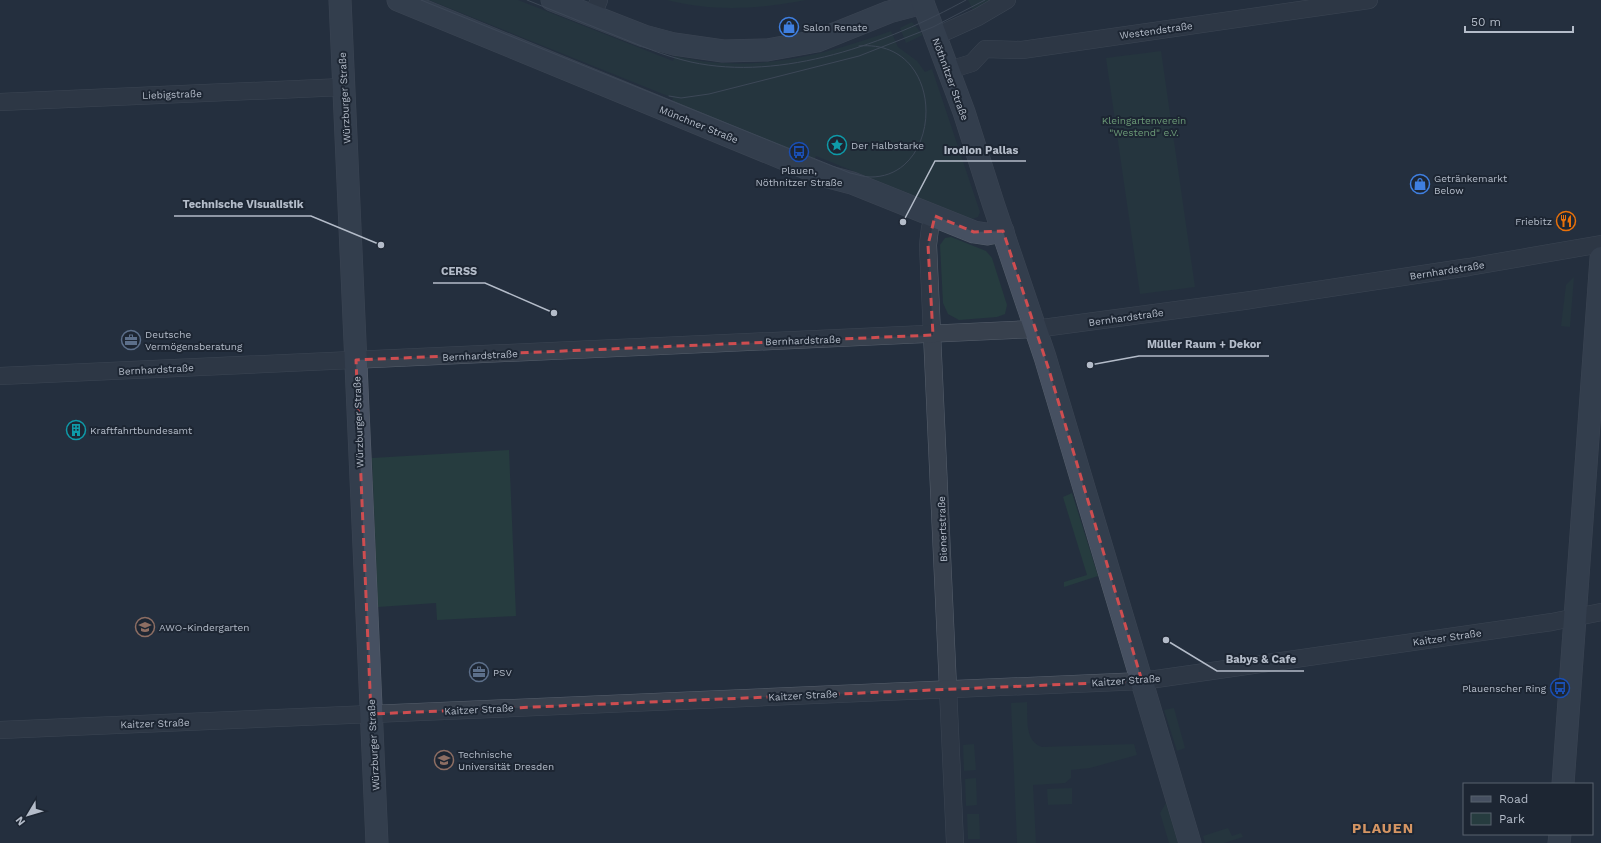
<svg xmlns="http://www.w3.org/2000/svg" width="1601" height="843" font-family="'Work Sans',sans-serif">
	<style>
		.green { fill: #263c3f }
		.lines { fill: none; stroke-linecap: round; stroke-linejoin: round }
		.street-casing { stroke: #565f6c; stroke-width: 18 }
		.secondary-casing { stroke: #565f6c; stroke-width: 23 }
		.street { stroke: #38414e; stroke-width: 17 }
		.secondary { stroke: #465061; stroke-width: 22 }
		.tram { stroke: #5a6575; stroke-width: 1 }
		.marked { fill: none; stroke: #ce4d50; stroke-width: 3; stroke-dasharray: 8 5; stroke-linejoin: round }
		.labels { text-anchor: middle; stroke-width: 4; stroke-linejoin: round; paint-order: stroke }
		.poi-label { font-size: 10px; fill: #b4bcc9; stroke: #1d2633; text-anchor: start }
		.street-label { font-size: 10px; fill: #b4bcc9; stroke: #1d2633 }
		.park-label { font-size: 10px; fill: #6b9a76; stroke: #1d2633 }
		.district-label { font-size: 14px; font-weight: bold; letter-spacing: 1px; fill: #d59563; stroke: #1d2633 }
		.leader { fill: none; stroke: #b4bcc9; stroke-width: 1.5 }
		.callout-dot { fill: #b4bcc9; stroke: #1d2633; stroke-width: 1.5 }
		.callout-label { font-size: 11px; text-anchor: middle; font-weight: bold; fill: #b4bcc9; stroke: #1d2633; stroke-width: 4; stroke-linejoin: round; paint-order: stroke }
	</style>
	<rect width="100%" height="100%" fill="#242f3e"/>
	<!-- green -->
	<g class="green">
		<path d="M 429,0 L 518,0 L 673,61 L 675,56 C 751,74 819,57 891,31 L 898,47 L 917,61 L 925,72 L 932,69 L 980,212 L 978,217 L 972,219 L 816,156 L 813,162 L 671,104 L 673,98 Z"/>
		<path d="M 667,0 L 806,0 C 759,9 714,12 667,0 Z"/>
		<path d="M 968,0 L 991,0 L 973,10 Z"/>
		<path d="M 912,22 L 923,35 L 906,43 L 900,28 Z"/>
		<path d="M 1161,51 L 1195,287 L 1140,294 L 1106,58 Z"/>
		<path d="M 951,237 L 986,251 L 992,258 L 1007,305 L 1005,314 L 997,317 L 959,320 L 948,314 L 943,303 L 940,245 L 945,238 Z"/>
		<path d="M 1574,277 L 1570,327 L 1561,326 L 1566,285 Z"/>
		<path d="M 509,450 L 516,616 L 437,620 L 436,603 L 378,607 L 372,458 Z"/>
		<path d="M 1072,493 L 1098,576 L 1064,587 L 1064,582 L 1087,575 L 1063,497 Z"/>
		<path d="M 1027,702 C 1028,718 1024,741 1042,747 L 1134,744 L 1137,755 L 1090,768 L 1071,770 L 1071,778 L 1065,783 L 1033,785 L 1036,843 L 1017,843 L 1011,703 Z"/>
		<path d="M 1174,708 L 1185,748 L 1177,751 L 1164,710 Z"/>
		<path d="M 974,744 L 976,770 L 964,771 L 963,745 Z"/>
		<path d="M 976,778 L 977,805 L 966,806 L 965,779 Z"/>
		<path d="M 1072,788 L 1072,804 L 1048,805 L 1047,789 Z"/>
		<path d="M 1166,803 L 1178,843 L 1169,843 L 1160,813 Z"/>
		<path d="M 967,814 L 979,814 L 980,839 L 968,839 Z"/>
		<path d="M 1228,828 L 1232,836 L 1241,833 L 1243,837 L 1224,843 L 1205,843 L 1203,836 Z"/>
	</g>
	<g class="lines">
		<defs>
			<g id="street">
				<path d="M 592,17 L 599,0"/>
				<path d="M 936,36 L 978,17 L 1007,0"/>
				<path d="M 949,70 L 972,63 L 985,49 L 1022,50 L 1369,0"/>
				<path d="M 0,102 L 343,87"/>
				<path d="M 935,216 L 930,228 L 928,245 L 955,843"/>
				<path d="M 0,376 L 1035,329 L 1244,301 L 1469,267 L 1601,244"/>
				<path d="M 0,730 L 1142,681 L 1552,622 L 1601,612"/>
			</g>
			<g id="secondary">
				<path d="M 340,0 L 377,843"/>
				<path d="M 398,0 L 806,168 L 829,177 L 852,183 L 974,232 L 987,234 L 1003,231"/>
				<path d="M 552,0 L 644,36 L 674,44 L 723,51 L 767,50 L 817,41 L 889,12 L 923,3"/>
				<path d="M 922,0 L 964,112 L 993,203 L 1045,357 L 1190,843"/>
				<path d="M 1563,784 L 1601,258"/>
				<path d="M 1559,843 L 1560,834"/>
			</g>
		</defs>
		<!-- street casing -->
		<use href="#street" class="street-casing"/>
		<!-- secondary casing -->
		<use href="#secondary" class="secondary-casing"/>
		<!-- street -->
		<use href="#street" class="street"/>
		<!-- secondary -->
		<use href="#secondary" class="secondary"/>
		<!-- tram -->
		<g class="tram">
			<path d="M 421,0 L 850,173 C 856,174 864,177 870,177 C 945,178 948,38 859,46"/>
			<path d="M 527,0 C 556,12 585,23 614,35 C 639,45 664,56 691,62 C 782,82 888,43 966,0"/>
			<path d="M 669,96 L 681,98 L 709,94 L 859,56 L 933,27 L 985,0"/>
		</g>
	</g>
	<!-- marked area -->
	<path d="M0 0H1601V843H0ZM 935,216 L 974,232 L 1003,231 L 1048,367 L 1142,681 L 371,714 L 356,360 L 933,335 L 928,245 Z" fill="#242f3e" fill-opacity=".55" fill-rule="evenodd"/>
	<path class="marked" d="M 935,216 L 974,232 L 1003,231 L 1048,367 L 1142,681 L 371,714 L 356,360 L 933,335 L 928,245 Z"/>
	<!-- icons -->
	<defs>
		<symbol id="shop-ring" viewBox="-11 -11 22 22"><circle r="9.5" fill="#1d2633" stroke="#3f7fe0" stroke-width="1.5"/><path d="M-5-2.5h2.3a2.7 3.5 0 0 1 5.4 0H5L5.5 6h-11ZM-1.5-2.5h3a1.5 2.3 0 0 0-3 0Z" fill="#3f7fe0"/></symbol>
		<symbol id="sight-ring" viewBox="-11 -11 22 22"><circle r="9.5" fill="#1d2633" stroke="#0f9aa8" stroke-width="1.5"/><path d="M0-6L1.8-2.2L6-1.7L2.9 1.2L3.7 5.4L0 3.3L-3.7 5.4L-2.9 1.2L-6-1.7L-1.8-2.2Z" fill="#0f9aa8"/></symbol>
		<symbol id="bus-ring" viewBox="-11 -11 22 22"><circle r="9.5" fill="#1d2633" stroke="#1a4fb4" stroke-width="1.5"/><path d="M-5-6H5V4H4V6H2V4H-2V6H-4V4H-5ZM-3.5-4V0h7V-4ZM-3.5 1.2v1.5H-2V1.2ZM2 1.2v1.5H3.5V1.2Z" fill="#1a4fb4"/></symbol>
		<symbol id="restaurant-ring" viewBox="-11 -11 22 22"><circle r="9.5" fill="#1d2633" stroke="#e8710a" stroke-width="1.5"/><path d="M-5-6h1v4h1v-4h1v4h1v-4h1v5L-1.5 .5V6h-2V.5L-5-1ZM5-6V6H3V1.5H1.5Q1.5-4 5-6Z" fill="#e8710a"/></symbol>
		<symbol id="office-ring" viewBox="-11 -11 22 22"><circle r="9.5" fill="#1d2633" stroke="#5c6f8a" stroke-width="1.5"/><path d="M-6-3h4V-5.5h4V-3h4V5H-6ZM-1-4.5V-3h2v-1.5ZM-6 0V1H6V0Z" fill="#5c6f8a"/></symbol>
		<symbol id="building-ring" viewBox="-11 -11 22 22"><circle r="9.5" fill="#1d2633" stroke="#0f9aa8" stroke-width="1.5"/><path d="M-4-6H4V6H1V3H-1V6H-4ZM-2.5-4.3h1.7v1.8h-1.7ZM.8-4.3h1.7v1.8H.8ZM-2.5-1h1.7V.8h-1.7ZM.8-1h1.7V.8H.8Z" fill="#0f9aa8"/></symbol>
		<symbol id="school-ring" viewBox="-11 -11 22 22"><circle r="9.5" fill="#1d2633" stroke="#8d6e63" stroke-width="1.5"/><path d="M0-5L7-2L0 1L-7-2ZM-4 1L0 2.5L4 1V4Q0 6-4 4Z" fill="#8d6e63"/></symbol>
		<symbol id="university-ring" viewBox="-11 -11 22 22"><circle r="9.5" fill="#1d2633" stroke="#8d6e63" stroke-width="1.5"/><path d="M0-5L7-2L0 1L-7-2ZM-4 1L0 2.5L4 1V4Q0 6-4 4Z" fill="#8d6e63"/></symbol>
	</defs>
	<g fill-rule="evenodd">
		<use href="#shop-ring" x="778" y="16" width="22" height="22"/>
		<use href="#sight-ring" x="826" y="134" width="22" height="22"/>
		<use href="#bus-ring" x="788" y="141" width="22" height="22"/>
		<use href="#shop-ring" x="1409" y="173" width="22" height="22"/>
		<use href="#restaurant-ring" x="1555" y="210" width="22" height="22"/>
		<use href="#office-ring" x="120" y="329" width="22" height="22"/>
		<use href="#building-ring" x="65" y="419" width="22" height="22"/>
		<use href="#school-ring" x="134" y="616" width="22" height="22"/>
		<use href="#office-ring" x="468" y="661" width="22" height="22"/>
		<use href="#bus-ring" x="1549" y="677" width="22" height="22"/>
		<use href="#university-ring" x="433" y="749" width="22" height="22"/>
	</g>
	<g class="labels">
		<!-- poi labels -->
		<g class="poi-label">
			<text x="803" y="31">Salon Renate</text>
			<text x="851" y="149">Der Halbstarke</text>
			<text x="799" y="174" text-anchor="middle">Plauen,<tspan x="799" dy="12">Nöthnitzer Straße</tspan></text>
			<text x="1434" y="182">Getränkemarkt<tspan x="1434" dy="12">Below</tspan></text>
			<text x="1552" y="225" text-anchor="end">Friebitz</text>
			<text x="145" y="338">Deutsche<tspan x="145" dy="12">Vermögensberatung</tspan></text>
			<text x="90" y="434">Kraftfahrtbundesamt</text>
			<text x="159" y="631">AWO-Kindergarten</text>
			<text x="493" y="676">PSV</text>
			<text x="1546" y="692" text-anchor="end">Plauenscher Ring</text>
			<text x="458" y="758">Technische<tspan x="458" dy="12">Universität Dresden</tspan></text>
		</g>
		<!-- street labels -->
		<g class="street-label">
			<text transform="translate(1156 30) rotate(-8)" y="4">Westendstraße</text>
			<text transform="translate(951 79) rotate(70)" y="4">Nöthnitzer Straße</text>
			<text transform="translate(172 94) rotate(-2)" y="4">Liebigstraße</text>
			<text transform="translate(344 98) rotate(-93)" y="4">Würzburger Straße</text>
			<text transform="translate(699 124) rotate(22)" y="4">Münchner Straße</text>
			<text transform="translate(1447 270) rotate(-9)" y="4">Bernhardstraße</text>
			<text transform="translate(1126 317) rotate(-8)" y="4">Bernhardstraße</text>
			<text transform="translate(803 340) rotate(-2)" y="4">Bernhardstraße</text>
			<text transform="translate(480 355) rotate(-3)" y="4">Bernhardstraße</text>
			<text transform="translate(156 369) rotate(-3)" y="4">Bernhardstraße</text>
			<text transform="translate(358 422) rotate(-92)" y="4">Würzburger Straße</text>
			<text transform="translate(942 529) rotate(-92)" y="4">Bienertstraße</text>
			<text transform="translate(1447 637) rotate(-8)" y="4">Kaitzer Straße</text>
			<text transform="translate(1126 680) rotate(-4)" y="4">Kaitzer Straße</text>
			<text transform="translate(803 695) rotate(-3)" y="4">Kaitzer Straße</text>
			<text transform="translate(479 709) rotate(-3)" y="4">Kaitzer Straße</text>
			<text transform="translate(155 723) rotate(-2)" y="4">Kaitzer Straße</text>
			<text transform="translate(373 745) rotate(-93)" y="4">Würzburger Straße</text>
		</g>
		<!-- park labels -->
		<g class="park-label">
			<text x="1144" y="124">Kleingartenverein<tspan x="1144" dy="12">"Westend" e.V.</tspan></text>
		</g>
		<!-- district labels -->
		<g class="district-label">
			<text x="1383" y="833">PLAUEN</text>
		</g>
	</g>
	<!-- callouts -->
	<path class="leader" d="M903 222L935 161H1026M381 245L311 216H174M554 313L485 283H433M1090 365L1139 356H1269M1166 640L1217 671H1304"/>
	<g class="callout-dot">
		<circle cx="903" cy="222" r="4"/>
		<circle cx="381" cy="245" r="4"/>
		<circle cx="554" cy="313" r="4"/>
		<circle cx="1090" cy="365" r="4"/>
		<circle cx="1166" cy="640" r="4"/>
	</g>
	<g class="callout-label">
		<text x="981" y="154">Irodion Pallas</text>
		<text x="243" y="208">Technische Visualistik</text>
		<text x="459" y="275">CERSS</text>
		<text x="1204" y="348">Müller Raum + Dekor</text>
		<text x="1261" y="663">Babys &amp; Cafe</text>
	</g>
	<!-- legend -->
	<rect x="1463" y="783" width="130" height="52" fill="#1d2633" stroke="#59626f"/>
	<rect x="1471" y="796" width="20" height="6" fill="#465061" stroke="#59626f"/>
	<text x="1499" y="803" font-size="12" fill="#b4bcc9">Road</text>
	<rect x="1471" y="813" width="20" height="12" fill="#263c3f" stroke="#59626f"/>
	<text x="1499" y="823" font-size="12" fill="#b4bcc9">Park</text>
	<!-- north arrow -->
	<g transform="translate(28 815) rotate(232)" stroke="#1d2633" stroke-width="3" paint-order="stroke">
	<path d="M0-3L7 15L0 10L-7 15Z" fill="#b4bcc9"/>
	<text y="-6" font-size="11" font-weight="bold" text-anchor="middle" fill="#b4bcc9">N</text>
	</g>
	<!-- scale -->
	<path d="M1465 26v6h108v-6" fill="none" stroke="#b4bcc9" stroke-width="2"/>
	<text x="1471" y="26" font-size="12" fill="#b4bcc9" stroke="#1d2633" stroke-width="3" paint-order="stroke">50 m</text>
</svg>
